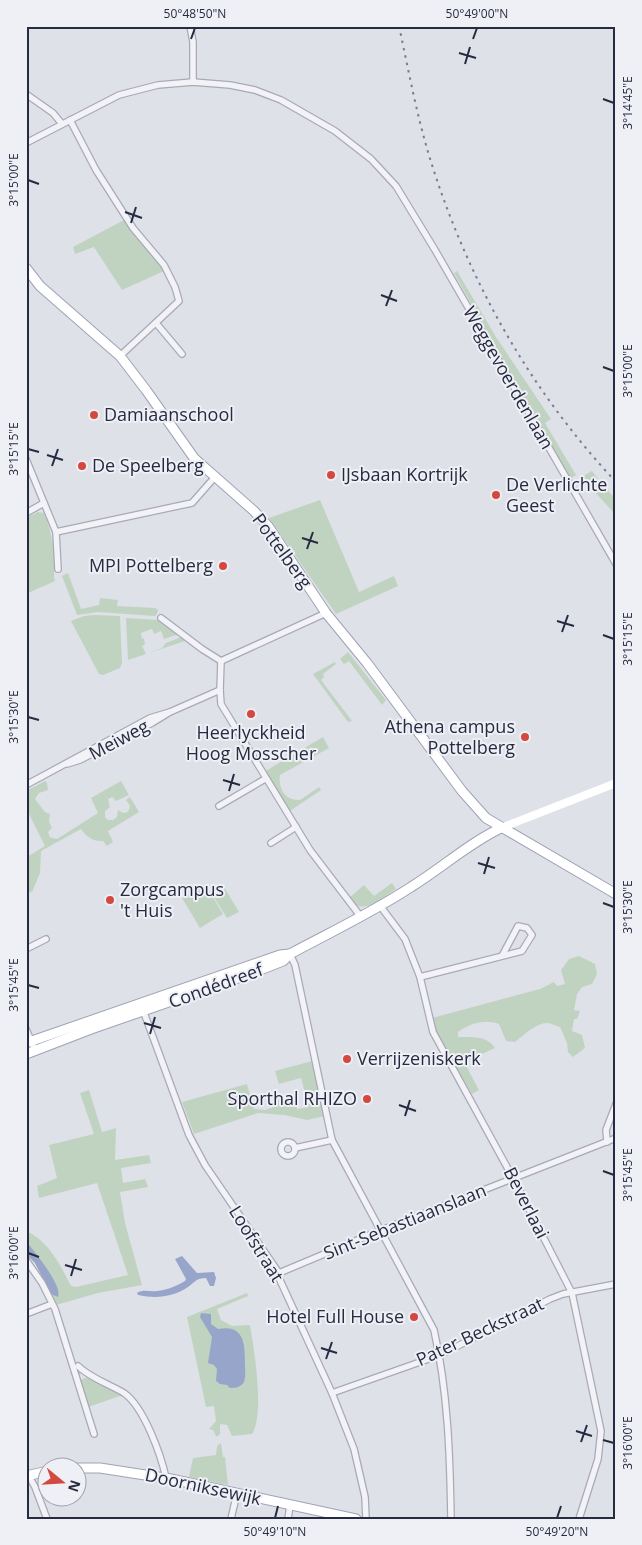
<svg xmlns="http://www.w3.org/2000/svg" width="642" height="1545" font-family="'Open Sans',sans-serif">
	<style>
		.green { fill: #c0d3c0 }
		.water { fill: #98a5ca }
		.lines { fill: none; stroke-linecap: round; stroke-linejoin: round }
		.street-casing { stroke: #a8aab7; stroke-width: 8 }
		.primary-casing { stroke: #9ea2b5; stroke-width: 11 }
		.street { stroke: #f2f2f7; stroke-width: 5.5 }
		.secondary { stroke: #fff; stroke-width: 8 }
		.primary { stroke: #fff; stroke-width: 9 }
		.rail { stroke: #787c93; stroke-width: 2; stroke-dasharray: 2.5 5; stroke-linecap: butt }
		.ticks { fill: none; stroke: #272b41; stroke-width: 2 }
		.poi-dot { fill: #d3493f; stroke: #eff0f6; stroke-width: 2 }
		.labels { text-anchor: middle; stroke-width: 4; stroke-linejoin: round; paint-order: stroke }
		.street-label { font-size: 18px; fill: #272b41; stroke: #eff0f6 }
		.poi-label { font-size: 18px; fill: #272b41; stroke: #eff0f6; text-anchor: start }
		.neatline { fill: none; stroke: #272b41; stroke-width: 2 }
		.ticks-label { font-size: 12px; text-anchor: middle; fill: #272b41 }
	</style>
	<rect width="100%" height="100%" fill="#dfe1e9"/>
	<!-- green -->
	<g class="green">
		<path d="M 124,220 L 164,271 L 122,290 L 94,247 L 75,254 L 73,247 Z"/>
		<path d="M 457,271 L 496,337 L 551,419 L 545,423 L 576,475 L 570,479 L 454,273 Z"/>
		<path d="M 592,471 L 605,488 L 616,499 L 616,515 L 581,477 Z"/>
		<path d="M 320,500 L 359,592 L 394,576 L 398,586 L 336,614 L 269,518 Z"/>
		<path d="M 38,512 L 44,513 C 53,534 55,555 54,577 L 55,581 L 26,594 L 26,518 Z"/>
		<path d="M 68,573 L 81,609 L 99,605 L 100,598 L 118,600 L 117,606 L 155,608 L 158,610 L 157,614 L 155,616 L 98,612 L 77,615 L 62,576 Z"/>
		<path d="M 93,615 L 120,616 L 122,663 L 120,668 L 103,675 L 99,674 L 71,621 L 84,616 Z"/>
		<path d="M 126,618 L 158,620 L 179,634 L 164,639 L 161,631 L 154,634 L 152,629 L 141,633 L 142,639 L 144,638 L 145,644 L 142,646 L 146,654 L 162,648 L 166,643 L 181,637 L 185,641 L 128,660 Z"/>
		<path d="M 348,652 L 386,700 L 382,705 L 349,661 L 344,664 L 340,659 Z"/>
		<path d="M 335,662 L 336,664 L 323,674 L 324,677 L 321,680 L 352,721 L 348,722 L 313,674 Z"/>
		<path d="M 323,737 L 329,748 L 280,775 C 278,789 285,801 300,800 L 319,787 L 321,790 L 290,811 L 264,772 Z"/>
		<path d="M 45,781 L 47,783 L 48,790 L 39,793 L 35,799 L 45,812 L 50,814 L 49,822 L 52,828 L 48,832 L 50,837 L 57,839 L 98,813 L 91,798 L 121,781 L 129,795 L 116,801 L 112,797 L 108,799 L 110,807 L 105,811 L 105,817 L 108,820 L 113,820 L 117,817 L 118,810 L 123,813 L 128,812 L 130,806 L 126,800 L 130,797 L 139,812 L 108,831 L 113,842 L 107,846 L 103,841 C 93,842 86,836 81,829 L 41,851 L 40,873 L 32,892 L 26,893 L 27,857 L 45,846 L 26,808 L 26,791 Z"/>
		<path d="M 392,883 L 396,889 C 382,898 361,918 349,898 L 364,885 L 374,896 Z"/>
		<path d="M 205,884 L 223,914 L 200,928 L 182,898 Z"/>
		<path d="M 224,887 L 239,912 L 227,918 L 212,894 Z"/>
		<path d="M 579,956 L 595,964 L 597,974 L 592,984 L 582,987 L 577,994 L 574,1010 L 580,1011 L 577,1019 L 574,1019 L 572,1031 L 582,1035 L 585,1048 L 573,1057 L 568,1052 L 567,1043 L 560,1027 C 556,1026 551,1023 547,1023 C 536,1023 523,1036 515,1042 L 506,1041 L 499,1024 C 486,1019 470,1023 458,1032 L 458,1037 C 471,1037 487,1035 495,1048 L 464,1062 L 479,1090 L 472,1094 L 438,1036 L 432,1018 L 540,989 L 554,982 L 557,986 L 565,984 L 561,970 L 569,959 Z"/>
		<path d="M 312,1061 L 325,1116 L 307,1120 L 284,1115 L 258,1113 L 194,1134 L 182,1102 L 247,1084 L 254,1109 L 265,1110 L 274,1107 L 274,1101 L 294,1096 L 297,1109 L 309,1107 L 301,1078 L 279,1084 L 275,1071 Z"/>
		<path d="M 89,1090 L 102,1132 L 116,1128 L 115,1160 L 149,1155 L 151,1163 L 121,1168 L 123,1183 L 145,1179 L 148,1187 L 120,1192 L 125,1223 L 142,1285 L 98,1293 L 56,1305 L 35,1263 L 26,1254 L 26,1231 C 48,1240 61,1266 71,1286 L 76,1287 L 128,1275 L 97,1183 L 39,1198 L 37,1186 L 57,1178 L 49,1145 L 94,1134 L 80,1093 Z"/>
		<path d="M 247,1293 L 248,1296 L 217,1309 L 221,1320 L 232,1326 L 250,1325 C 254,1349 265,1414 252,1434 L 232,1436 L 227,1425 L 220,1424 L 220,1434 L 218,1436 L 216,1436 L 213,1430 L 209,1429 L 216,1421 L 214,1406 L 206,1407 L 187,1317 Z"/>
		<path d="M 73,1360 L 81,1372 L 79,1376 L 80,1380 L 88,1377 L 123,1395 L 88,1407 Z"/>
		<path d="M 221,1443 L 223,1457 L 225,1457 L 228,1485 L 189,1477 L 193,1458 L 216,1455 L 217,1446 Z"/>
	</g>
	<!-- water -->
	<g class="water">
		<path d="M 26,1241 C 34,1251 63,1286 58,1297 L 51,1294 L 35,1263 L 26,1254 Z"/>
		<path d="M 182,1256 L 197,1273 L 214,1272 L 216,1278 L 214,1286 L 210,1286 L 206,1278 C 196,1278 195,1282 188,1287 C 173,1297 156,1299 138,1295 L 137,1293 C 143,1289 150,1292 157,1291 C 167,1290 177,1286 185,1281 L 186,1279 L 175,1259 Z"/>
		<path d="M 201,1313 L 211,1314 L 211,1324 L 218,1329 C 245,1324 245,1345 245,1365 C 245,1371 246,1377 244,1382 C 241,1387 236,1388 230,1388 L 227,1385 L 220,1384 L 216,1381 L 217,1369 L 214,1365 L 208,1363 L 212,1337 L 200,1317 Z"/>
	</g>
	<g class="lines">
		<defs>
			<g id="street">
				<path d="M 190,26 L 193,42 L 193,82"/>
				<path d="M 26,94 L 53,113 L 62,124"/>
				<path d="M 70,120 L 96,170 L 133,228 L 164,265 L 175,287 L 179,301 L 120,356"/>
				<path d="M 26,143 L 119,95 L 158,85 L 193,82 L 230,85 L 255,90 L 281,100 L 335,131 L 371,159 L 396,186 L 435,250 L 616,564"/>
				<path d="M 156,323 L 182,354"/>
				<path d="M 26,459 L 56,532 L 58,569"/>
				<path d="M 26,513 L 44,503"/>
				<path d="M 56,532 L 192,503 L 214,478"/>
				<path d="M 161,618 L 202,649 L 221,661"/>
				<path d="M 221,661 L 220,690 L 221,704 L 310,850 L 361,917"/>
				<path d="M 221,661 L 326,613"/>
				<path d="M 170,712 L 220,690"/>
				<path d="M 26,785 L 150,718 L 170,712 L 152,723 L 80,760 L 67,764"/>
				<path d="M 219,806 L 265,779"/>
				<path d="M 271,843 L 296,827"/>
				<path d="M 381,907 L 405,939 L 420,977 L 433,1032 L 513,1178 L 572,1293 L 601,1431 L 598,1459 L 579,1519"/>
				<path d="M 26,949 L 46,939"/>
				<path d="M 290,954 L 295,965 L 332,1140 L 434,1330 C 448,1392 450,1456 451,1519"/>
				<path d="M 420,977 L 522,951 L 532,935 L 527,928 L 518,926 L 502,956"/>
				<path d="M 143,1010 L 189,1135 L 205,1165 L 279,1273 L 279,1278 L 332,1393 L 354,1449 L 365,1497 L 366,1519"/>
				<path d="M 26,1029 L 35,1050"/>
				<circle cx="288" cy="1149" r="7"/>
				<path d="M 607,1142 L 606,1130 L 616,1104"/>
				<path d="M 295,1148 L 332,1140"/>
				<path d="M 26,1260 L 42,1283 L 55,1309 L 94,1434"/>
				<path d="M 279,1273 L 379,1231 L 616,1138"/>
				<path d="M 26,1314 L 52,1304"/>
				<path d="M 78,1366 C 90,1378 109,1384 124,1393 C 144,1407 161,1455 166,1478"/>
				<path d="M 332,1393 L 440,1355 L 550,1299 L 563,1294 L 616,1284"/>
				<path d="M 27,1473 L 35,1487 L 47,1519"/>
				<path d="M 231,1519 L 237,1493"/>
				<path d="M 288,1519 L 290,1505"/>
			</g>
			<g id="primary">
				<path d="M 26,268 L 40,286 L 120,356 L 146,390 L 194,458 L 254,511 L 268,526 L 326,613 L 367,663 L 462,791 L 486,818 L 616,894"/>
				<path d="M 26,1043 L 280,955 L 290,954"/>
				<path d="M 26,1054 L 91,1029 L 255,972 L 283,961 L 290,954 C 331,932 373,912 411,887 C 442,868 469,843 501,828"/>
				<path d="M 78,1468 L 100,1468 L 171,1479 L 356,1519"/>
				<path d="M 26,1476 L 48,1471"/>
			</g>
		</defs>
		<!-- street casing -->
		<use href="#street" class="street-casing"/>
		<!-- primary casing -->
		<use href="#primary" class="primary-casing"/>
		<!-- street -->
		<use href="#street" class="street"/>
		<!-- secondary -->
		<path class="secondary" d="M 501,828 L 616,783"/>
		<!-- primary -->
		<use href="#primary" class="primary"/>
		<!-- rail -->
		<path class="rail" d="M 399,26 C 408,68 416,111 428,152 C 465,275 528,388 616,482"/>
	</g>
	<!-- ticks -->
	<path class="ticks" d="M 191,39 L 195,28M 473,39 L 477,28M 459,53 L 476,58M 465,64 L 470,47M 603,99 L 614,103M 28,180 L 39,184M 125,212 L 142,218M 131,223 L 136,207M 381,295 L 397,301M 386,306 L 392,290M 603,367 L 614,371M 28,449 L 39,452M 47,455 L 63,460M 52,466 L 58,449M 302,538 L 318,543M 307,549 L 313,532M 557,621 L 574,626M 562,632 L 568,615M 603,635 L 614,639M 28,717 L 39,720M 223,780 L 240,785M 229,791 L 234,774M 478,863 L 495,868M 484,874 L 489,857M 603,903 L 614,907M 28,985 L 39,988M 144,1023 L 161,1028M 150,1034 L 155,1017M 399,1105 L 416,1111M 405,1116 L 410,1100M 603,1171 L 614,1175M 28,1253 L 39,1257M 65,1265 L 82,1270M 71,1276 L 76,1259M 321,1348 L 337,1353M 326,1359 L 332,1342M 576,1431 L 592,1436M 603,1440 L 614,1443M 581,1442 L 587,1425M 275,1518 L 278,1506M 557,1518 L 561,1506"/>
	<!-- markers -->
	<g class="poi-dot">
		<circle cx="94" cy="415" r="5"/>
		<circle cx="82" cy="466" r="5"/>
		<circle cx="331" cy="475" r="5"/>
		<circle cx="496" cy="495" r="5"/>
		<circle cx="223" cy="566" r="5"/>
		<circle cx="251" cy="714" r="5"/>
		<circle cx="525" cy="737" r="5"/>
		<circle cx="110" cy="900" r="5"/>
		<circle cx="347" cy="1059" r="5"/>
		<circle cx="367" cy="1099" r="5"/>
		<circle cx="414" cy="1317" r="5"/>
	</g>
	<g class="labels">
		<!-- street labels -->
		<g class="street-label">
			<text transform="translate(508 378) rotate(60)" y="6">Weggevoerdenlaan</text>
			<text transform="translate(282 551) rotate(54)" y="6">Pottelberg</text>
			<text transform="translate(119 740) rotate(-28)" y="6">Meiweg</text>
			<text transform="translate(216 986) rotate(-20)" y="6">Condédreef</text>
			<text transform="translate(526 1203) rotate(63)" y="6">Beverlaai</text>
			<text transform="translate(405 1222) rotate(-22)" y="6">Sint-Sebastiaanslaan</text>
			<text transform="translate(256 1244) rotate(58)" y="6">Loofstraat</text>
			<text transform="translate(480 1332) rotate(-25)" y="6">Pater Beckstraat</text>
			<text transform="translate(203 1487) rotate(12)" y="6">Doorniksewijk</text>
		</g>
		<!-- poi labels -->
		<g class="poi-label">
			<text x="104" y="421">Damiaanschool</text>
			<text x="92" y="472">De Speelberg</text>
			<text x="341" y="481">IJsbaan Kortrijk</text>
			<text x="506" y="491">De Verlichte<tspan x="506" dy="21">Geest</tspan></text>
			<text x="213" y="572" text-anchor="end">MPI Pottelberg</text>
			<text x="515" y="733" text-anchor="end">Athena campus<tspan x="515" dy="21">Pottelberg</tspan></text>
			<text x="251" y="739" text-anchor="middle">Heerlyckheid<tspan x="251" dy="21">Hoog Mosscher</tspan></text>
			<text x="120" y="896">Zorgcampus<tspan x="120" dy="21">'t Huis</tspan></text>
			<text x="357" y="1065">Verrijzeniskerk</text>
			<text x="357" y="1105" text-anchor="end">Sporthal RHIZO</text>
			<text x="404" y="1323" text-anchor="end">Hotel Full House</text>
		</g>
	</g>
	<!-- border -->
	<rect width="642" height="1545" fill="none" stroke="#eff0f6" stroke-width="55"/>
	<!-- north arrow -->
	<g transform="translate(62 1482) rotate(108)"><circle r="24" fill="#eff0f6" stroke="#9fa1ae"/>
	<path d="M0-4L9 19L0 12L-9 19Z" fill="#d3493f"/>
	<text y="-8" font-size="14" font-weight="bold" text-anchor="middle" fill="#272b41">N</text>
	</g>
	<rect x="28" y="28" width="586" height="1490" class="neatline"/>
	<g class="ticks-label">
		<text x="195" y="18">50°48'50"N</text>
		<text x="477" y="18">50°49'00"N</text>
		<text transform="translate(628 103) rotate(-90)" y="4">3°14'45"E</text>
		<text transform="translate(14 180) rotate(-90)" y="4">3°15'00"E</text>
		<text transform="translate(628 371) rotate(-90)" y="4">3°15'00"E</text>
		<text transform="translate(14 449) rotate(-90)" y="4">3°15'15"E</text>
		<text transform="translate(628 639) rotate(-90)" y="4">3°15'15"E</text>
		<text transform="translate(14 717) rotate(-90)" y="4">3°15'30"E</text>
		<text transform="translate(628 907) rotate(-90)" y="4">3°15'30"E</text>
		<text transform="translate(14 985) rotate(-90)" y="4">3°15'45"E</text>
		<text transform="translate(628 1175) rotate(-90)" y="4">3°15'45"E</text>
		<text transform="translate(14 1253) rotate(-90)" y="4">3°16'00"E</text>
		<text transform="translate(628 1443) rotate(-90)" y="4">3°16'00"E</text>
		<text x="275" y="1536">50°49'10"N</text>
		<text x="557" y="1536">50°49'20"N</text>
	</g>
</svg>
